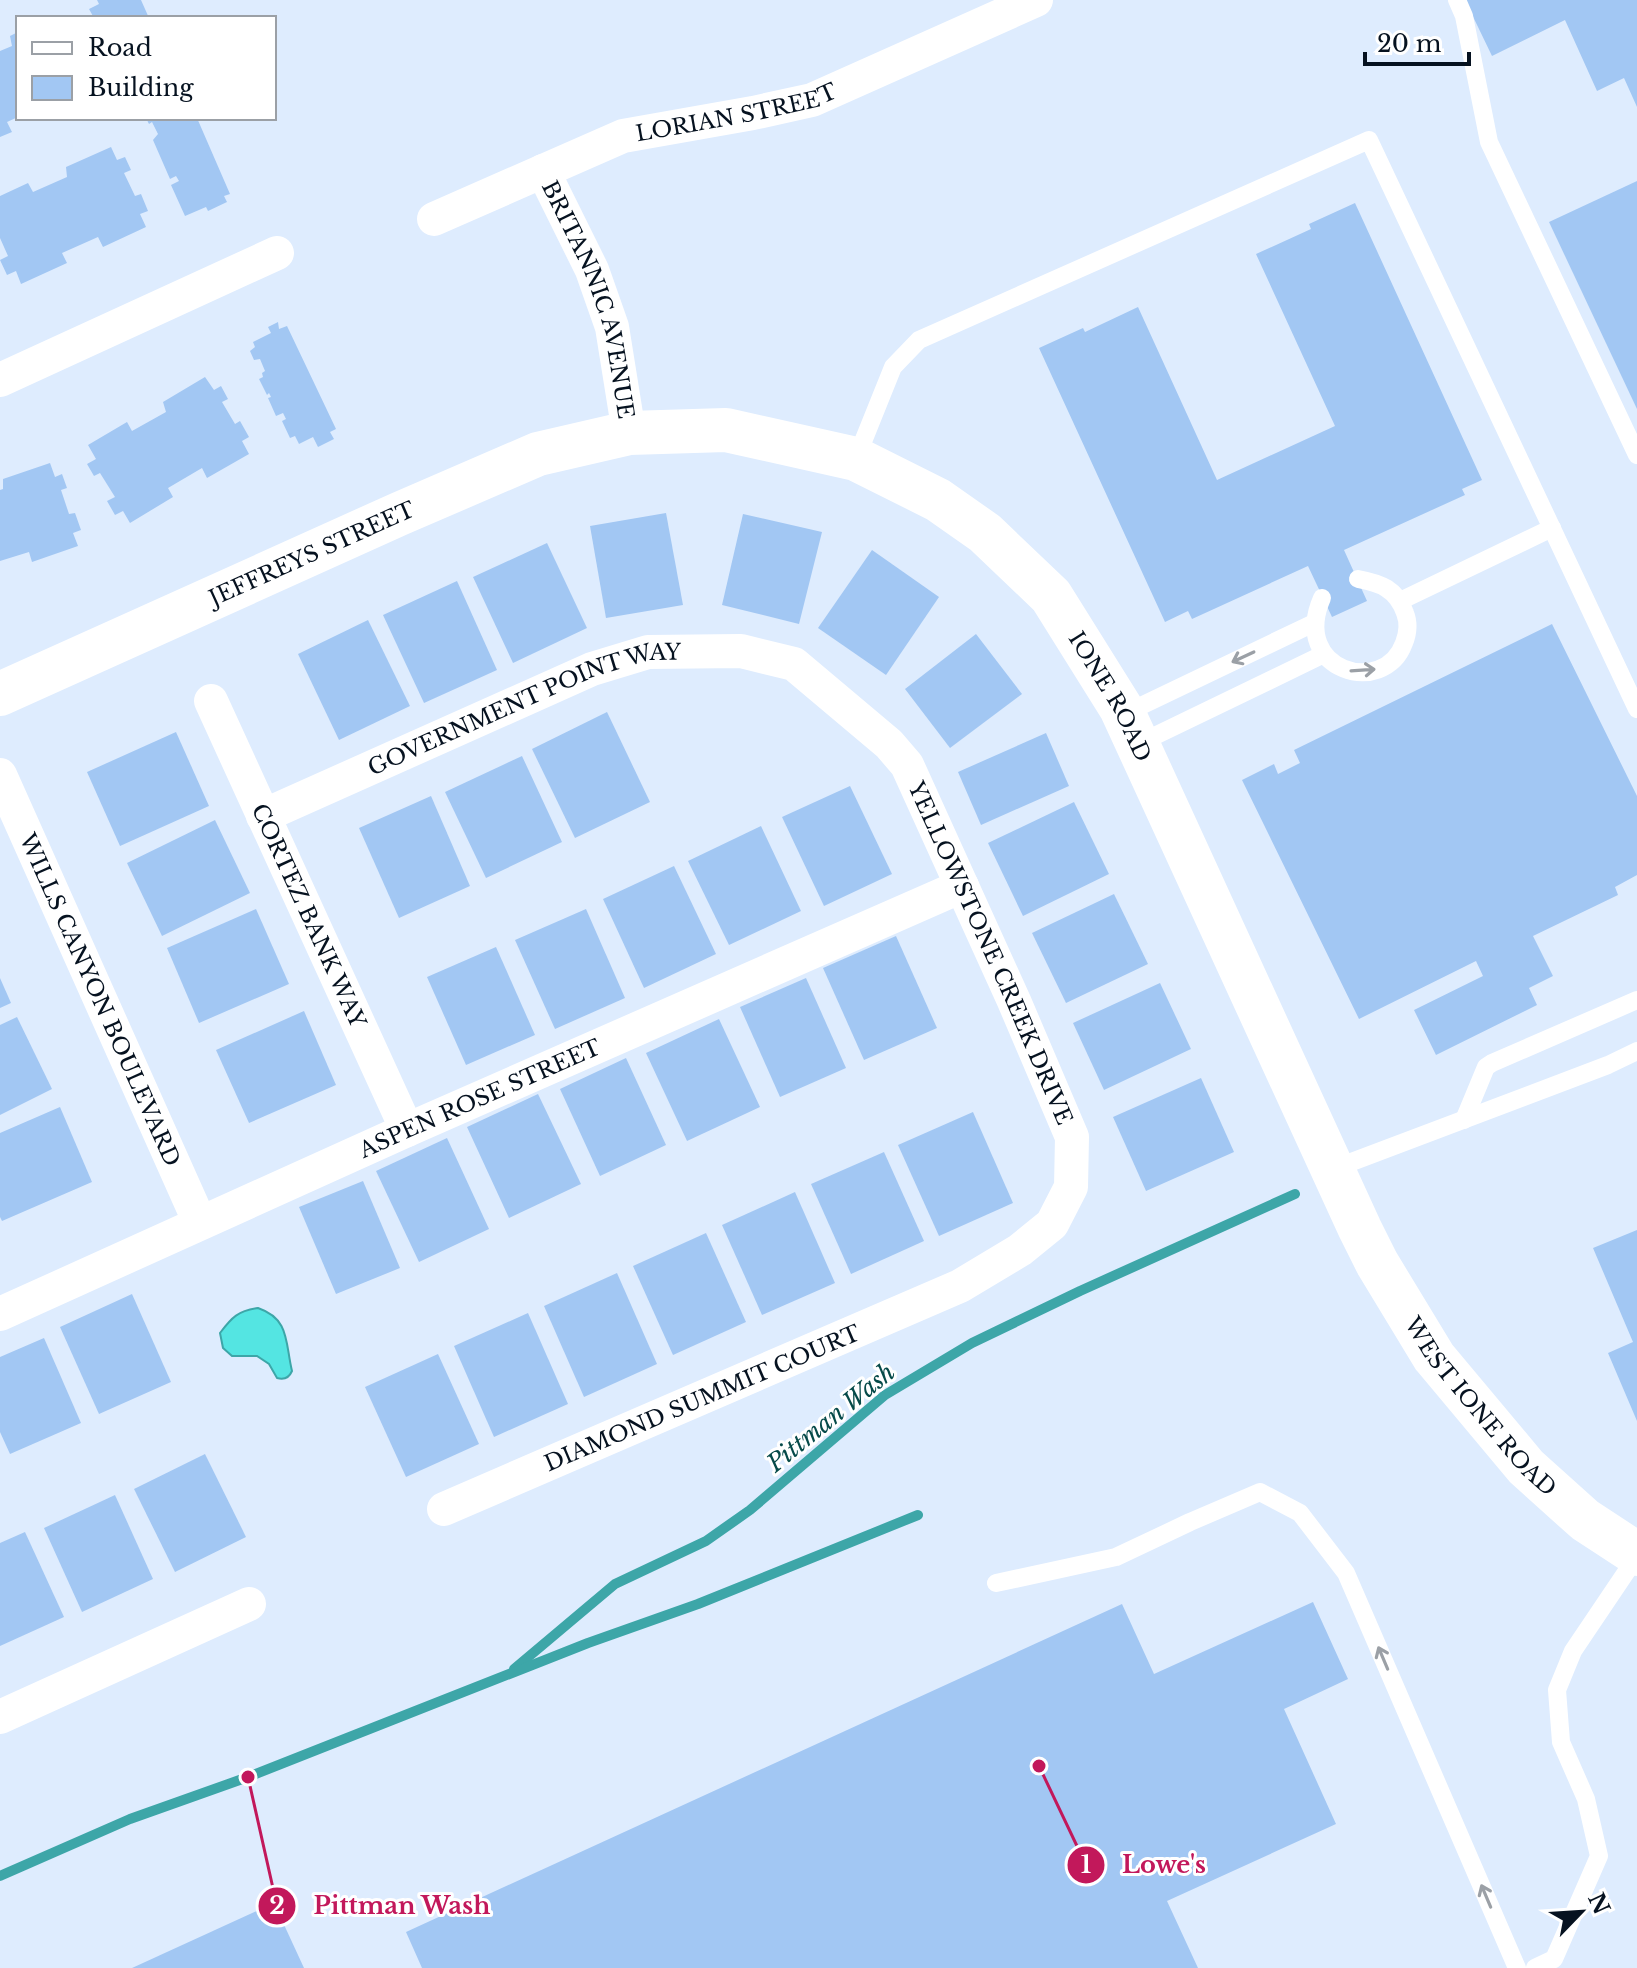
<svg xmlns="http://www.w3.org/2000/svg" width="1637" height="1968" font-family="'Libre Baskerville',serif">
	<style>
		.water { fill: #54e5e2; stroke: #3da6a8; stroke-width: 2 }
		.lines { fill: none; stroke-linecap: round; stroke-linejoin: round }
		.stream { stroke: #3da6a8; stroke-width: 10 }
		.building { fill: #a2c7f3 }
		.lane { stroke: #fff; stroke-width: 18 }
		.street { stroke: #fff; stroke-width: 34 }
		.secondary { stroke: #fff; stroke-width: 44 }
		.oneway { stroke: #9ba0a6 }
		.labels { text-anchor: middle; stroke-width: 6; stroke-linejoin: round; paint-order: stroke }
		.street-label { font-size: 22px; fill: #061220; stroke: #fff }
		.water-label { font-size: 24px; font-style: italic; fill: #064a49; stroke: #fff }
		.leader { fill: none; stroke: #c2185b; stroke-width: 3 }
		.callout-dot { fill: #c2185b; stroke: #fff; stroke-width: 3 }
		.mark-label { font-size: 24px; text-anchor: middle; font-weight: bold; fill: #fff }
		.callout-label { font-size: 24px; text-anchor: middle; font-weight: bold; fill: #c2185b; stroke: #fff; stroke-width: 6; stroke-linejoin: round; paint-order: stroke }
	</style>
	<rect width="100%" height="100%" fill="#deecfe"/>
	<!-- water -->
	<path class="water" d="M 258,1308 C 290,1319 285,1342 292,1371 C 289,1378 284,1380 277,1378 L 269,1364 L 257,1356 L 232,1356 L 223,1348 L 220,1333 C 232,1317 238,1311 258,1308 Z"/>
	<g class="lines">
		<!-- stream -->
		<g class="stream">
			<path d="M 514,1669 L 615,1584 L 706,1541 L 750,1510 L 885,1395 L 972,1343 L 1080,1291 L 1295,1194"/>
			<path d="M 0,1876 L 130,1819 L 248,1777 L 588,1643 L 698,1604 L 918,1515"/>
		</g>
	</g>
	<!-- building -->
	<g class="building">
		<path d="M 97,0 L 141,0 L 149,18 L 94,18 L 89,9 L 99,4 Z"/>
		<path d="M 1465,0 L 1637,0 L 1637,107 L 1624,78 L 1597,91 L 1565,20 L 1492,56 Z"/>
		<path d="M 18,32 L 18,117 L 7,122 L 12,132 L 0,137 L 0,51 L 12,46 L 10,36 Z"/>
		<path d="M 146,118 L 197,118 L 230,194 L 224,196 L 227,202 L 208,211 L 206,207 L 185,216 L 171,185 L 179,181 L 176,176 L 170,179 L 153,140 L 158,134 L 152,122 L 149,124 Z"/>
		<path d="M 111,147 L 117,160 L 125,157 L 131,170 L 124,173 L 135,196 L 141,194 L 148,211 L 140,214 L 146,227 L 103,247 L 98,237 L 62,253 L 67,263 L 21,284 L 16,271 L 7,275 L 0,260 L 8,256 L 0,238 L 0,196 L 28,183 L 33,192 L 67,177 L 66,167 Z"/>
		<path d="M 1637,181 L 1637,409 L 1549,222 Z"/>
		<path d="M 1355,203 L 1482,480 L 1462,489 L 1465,495 L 1344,550 L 1367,601 L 1332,617 L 1308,566 L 1192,619 L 1188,611 L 1165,622 L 1039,348 L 1083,328 L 1085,332 L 1138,307 L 1217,480 L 1335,426 L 1256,254 L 1311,229 L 1309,224 Z"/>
		<path d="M 278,322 L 279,329 L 287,326 L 336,429 L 330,432 L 334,439 L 318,447 L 313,437 L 299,444 L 295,436 L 290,438 L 282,421 L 286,419 L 283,413 L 276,416 L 268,398 L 271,397 L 269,393 L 267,395 L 259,379 L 263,377 L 262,373 L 265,371 L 260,359 L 254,360 L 250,351 L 255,347 L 253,342 L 271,333 L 268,327 Z"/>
		<path d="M 205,377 L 214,390 L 221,386 L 228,399 L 222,402 L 235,424 L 240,421 L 249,437 L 242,441 L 249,454 L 207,478 L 202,468 L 168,488 L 173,497 L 130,523 L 123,511 L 115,515 L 107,501 L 115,497 L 100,473 L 94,476 L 87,464 L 96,459 L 88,445 L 127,422 L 132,431 L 166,412 L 163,402 Z"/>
		<path d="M 50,463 L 55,477 L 62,474 L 67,488 L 61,490 L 69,514 L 75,513 L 81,530 L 73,533 L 78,546 L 32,562 L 29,552 L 0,561 L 0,490 L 3,489 L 3,479 Z"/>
		<path d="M 666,513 L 683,605 L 606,618 L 590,526 Z"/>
		<path d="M 743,514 L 822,532 L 799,624 L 722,605 Z"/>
		<path d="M 547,543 L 587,628 L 513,663 L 473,577 Z"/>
		<path d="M 872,550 L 939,597 L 886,675 L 818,628 Z"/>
		<path d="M 457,581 L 497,670 L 424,703 L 383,615 Z"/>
		<path d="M 368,620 L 410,706 L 339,740 L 298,654 Z"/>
		<path d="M 1552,624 L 1637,796 L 1637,875 L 1615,887 L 1618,895 L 1533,936 L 1553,976 L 1529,988 L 1537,1005 L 1436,1055 L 1414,1010 L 1483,976 L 1476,961 L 1359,1019 L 1242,780 L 1274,764 L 1278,774 L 1300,763 L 1294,750 Z"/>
		<path d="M 976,634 L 1022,694 L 950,748 L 905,689 Z"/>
		<path d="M 607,712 L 650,802 L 575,838 L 532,749 Z"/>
		<path d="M 176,732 L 209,806 L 120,846 L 87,772 Z"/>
		<path d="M 1046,733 L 1069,786 L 981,825 L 958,772 Z"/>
		<path d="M 522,756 L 562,842 L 486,878 L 445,792 Z"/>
		<path d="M 850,786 L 892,874 L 824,906 L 782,817 Z"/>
		<path d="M 431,796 L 470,886 L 399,918 L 359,828 Z"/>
		<path d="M 1074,802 L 1109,874 L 1023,916 L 988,843 Z"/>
		<path d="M 215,820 L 250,893 L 162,936 L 127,863 Z"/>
		<path d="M 761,826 L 801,911 L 729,945 L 688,861 Z"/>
		<path d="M 674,866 L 716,954 L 644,988 L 603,899 Z"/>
		<path d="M 1114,894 L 1148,964 L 1066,1003 L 1032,933 Z"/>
		<path d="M 256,909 L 289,984 L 199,1023 L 167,948 Z"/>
		<path d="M 586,909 L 625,998 L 555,1029 L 515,940 Z"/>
		<path d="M 896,936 L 937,1028 L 864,1060 L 823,968 Z"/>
		<path d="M 496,947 L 535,1035 L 466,1065 L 427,977 Z"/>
		<path d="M 0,978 L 11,1003 L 0,1008 Z"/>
		<path d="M 806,978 L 846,1068 L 780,1097 L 740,1007 Z"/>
		<path d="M 1160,983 L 1191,1049 L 1104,1090 L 1073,1023 Z"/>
		<path d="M 304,1011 L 336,1085 L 249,1123 L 216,1050 Z"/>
		<path d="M 17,1017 L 52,1089 L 0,1115 L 0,1025 Z"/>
		<path d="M 719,1019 L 760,1107 L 687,1141 L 646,1053 Z"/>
		<path d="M 626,1058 L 666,1145 L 600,1176 L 560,1089 Z"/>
		<path d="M 1201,1078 L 1234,1152 L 1146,1191 L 1113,1117 Z"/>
		<path d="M 538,1094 L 581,1184 L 509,1218 L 467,1127 Z"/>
		<path d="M 60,1107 L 92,1182 L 2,1221 L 0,1217 L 0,1133 Z"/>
		<path d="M 973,1112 L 1013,1203 L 939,1236 L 898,1145 Z"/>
		<path d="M 447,1138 L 489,1229 L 419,1262 L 376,1171 Z"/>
		<path d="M 884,1152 L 924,1241 L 851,1274 L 811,1184 Z"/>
		<path d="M 363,1181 L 400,1268 L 336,1294 L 299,1207 Z"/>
		<path d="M 795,1192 L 835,1283 L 762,1315 L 722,1225 Z"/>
		<path d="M 1637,1230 L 1637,1421 L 1608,1353 L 1633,1342 L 1593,1248 Z"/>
		<path d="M 706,1233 L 746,1322 L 673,1355 L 633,1266 Z"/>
		<path d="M 617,1273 L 657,1364 L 584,1397 L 544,1306 Z"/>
		<path d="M 132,1294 L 171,1382 L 99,1414 L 60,1327 Z"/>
		<path d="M 528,1313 L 568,1404 L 494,1437 L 454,1346 Z"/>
		<path d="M 44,1338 L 81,1423 L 10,1454 L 0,1432 L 0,1357 Z"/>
		<path d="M 438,1354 L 479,1444 L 406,1477 L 365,1387 Z"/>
		<path d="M 205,1454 L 246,1537 L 175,1572 L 134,1489 Z"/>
		<path d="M 115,1495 L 153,1579 L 82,1612 L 44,1528 Z"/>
		<path d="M 25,1532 L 64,1617 L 0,1646 L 0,1543 Z"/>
		<path d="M 1313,1602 L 1348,1679 L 1284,1709 L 1336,1824 L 1167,1901 L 1198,1968 L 422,1968 L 406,1932 L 1122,1604 L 1154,1674 Z"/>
		<path d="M 274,1903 L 304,1968 L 132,1968 Z"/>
	</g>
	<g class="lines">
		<!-- lane -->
		<g class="lane">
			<path d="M 1457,0 L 1464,16 L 1489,142 L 1637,455"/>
			<path d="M 856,459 L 893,367 L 919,340 L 1369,140 L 1637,709"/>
			<path d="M 1322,598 C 1290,671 1384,698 1404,643 C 1408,633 1409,623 1405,613 C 1397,589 1380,583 1358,579"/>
			<path d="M 1400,601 L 1552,528"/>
			<path d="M 1124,714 L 1314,623"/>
			<path d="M 1138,744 L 1324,654"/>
			<path d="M 1464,1120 L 1486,1067 L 1492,1063 L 1637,1000"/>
			<path d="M 1333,1169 L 1608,1065 L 1637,1051"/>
			<path d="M 996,1583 L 1116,1557 L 1190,1522 L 1260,1492 L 1300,1513 L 1346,1573 L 1517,1968"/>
			<path d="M 1535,1968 L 1554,1959 L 1599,1856 L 1586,1799 L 1561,1742 L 1557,1690 L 1573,1651 L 1637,1556"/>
		</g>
		<!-- street -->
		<g class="street">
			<path id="s1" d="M 543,171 L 592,270 L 612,327 L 629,433"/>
			<path id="s2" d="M 434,219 L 623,136 L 753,113 L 812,100 L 1036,0"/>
			<path d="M 0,380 L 277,253"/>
			<path id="s3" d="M 211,701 L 407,1130"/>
			<path id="s4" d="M 0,775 L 200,1223"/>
			<path id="s5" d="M 263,816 L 592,669 L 648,652 L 741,651 L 794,664 L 889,744 L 907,765 L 1014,1001 L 1072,1137 L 1071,1187 L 1052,1224 L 1020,1250 L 960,1286 L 444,1509"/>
			<path id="s6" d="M 0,1314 L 407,1130 L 962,886"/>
			<path d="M 0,1717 L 249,1604"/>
		</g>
		<!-- secondary -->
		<path class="secondary" id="s7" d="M 0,694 L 399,514 L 538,454 L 629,433 L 726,430 L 856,459 L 938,500 L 985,533 L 1051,596 L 1121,708 L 1360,1229 L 1377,1263 L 1434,1357 L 1526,1467 L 1585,1520 L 1637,1554"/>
	</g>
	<!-- one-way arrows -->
	<defs><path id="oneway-shaft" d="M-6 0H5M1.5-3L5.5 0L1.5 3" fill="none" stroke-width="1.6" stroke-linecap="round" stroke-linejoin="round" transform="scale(2)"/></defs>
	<g class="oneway">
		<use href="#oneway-shaft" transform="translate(1243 657) rotate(155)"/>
		<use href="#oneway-shaft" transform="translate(1363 670) rotate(-4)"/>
		<use href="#oneway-shaft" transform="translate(1383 1658) rotate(-113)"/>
		<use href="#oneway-shaft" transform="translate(1486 1896) rotate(-113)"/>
	</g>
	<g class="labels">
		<!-- street labels -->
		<g class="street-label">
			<text dy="8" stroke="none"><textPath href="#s2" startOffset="322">LORIAN STREET</textPath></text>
			<text dy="8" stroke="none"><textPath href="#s1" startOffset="138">BRITANNIC AVENUE</textPath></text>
			<text dy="8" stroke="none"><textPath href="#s7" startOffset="342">JEFFREYS STREET</textPath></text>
			<text dy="8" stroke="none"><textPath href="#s7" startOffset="1270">IONE ROAD</textPath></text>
			<text dy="8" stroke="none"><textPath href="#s5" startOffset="284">GOVERNMENT POINT WAY</textPath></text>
			<text dy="8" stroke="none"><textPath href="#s3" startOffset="236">CORTEZ BANK WAY</textPath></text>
			<text dy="8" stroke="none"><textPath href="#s5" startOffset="924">YELLOWSTONE CREEK DRIVE</textPath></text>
			<text dy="8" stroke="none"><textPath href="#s4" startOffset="246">WILLS CANYON BOULEVARD</textPath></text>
			<text dy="8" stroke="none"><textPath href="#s6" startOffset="526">ASPEN ROSE STREET</textPath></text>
			<text transform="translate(702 1398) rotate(-23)" y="8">DIAMOND SUMMIT COURT</text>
			<text dy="8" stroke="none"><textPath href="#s7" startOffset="2074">WEST IONE ROAD</textPath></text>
		</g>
		<!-- water labels -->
		<g class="water-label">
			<text transform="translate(831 1418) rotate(-39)" y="8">Pittman Wash</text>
		</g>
	</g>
	<!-- callouts -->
	<path class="leader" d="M1039 1766L1086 1865M248 1777L277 1906"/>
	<g class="callout-dot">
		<circle cx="1039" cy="1766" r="8"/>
		<circle cx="248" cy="1777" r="8"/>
		<circle cx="1086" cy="1865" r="20"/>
		<circle cx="277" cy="1906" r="20"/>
	</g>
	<g class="mark-label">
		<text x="1086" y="1873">1</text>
		<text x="277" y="1914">2</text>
	</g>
	<g class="callout-label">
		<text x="1164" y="1873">Lowe's</text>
		<text x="402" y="1914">Pittman Wash</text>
	</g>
	<!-- legend -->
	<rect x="16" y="16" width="260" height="104" fill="#ffffff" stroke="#9ba0a6" stroke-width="2"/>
	<rect x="32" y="42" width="40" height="12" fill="#ffffff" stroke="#9ba0a6" stroke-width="2"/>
	<text x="88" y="56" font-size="24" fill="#061220">Road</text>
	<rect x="32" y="76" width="40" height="24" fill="#a2c7f3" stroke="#9ba0a6" stroke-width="2"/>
	<text x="88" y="96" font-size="24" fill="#061220">Building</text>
	<!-- north arrow -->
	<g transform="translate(1581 1912) rotate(65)" stroke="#ffffff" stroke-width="6" paint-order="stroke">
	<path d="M0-6L14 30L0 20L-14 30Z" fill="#061220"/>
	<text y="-12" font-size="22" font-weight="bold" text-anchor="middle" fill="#061220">N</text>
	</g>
	<!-- scale -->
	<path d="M1365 52v12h104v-12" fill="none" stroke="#061220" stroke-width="4"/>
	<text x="1377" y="52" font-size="24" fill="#061220" stroke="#ffffff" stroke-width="6" paint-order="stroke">20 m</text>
</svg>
